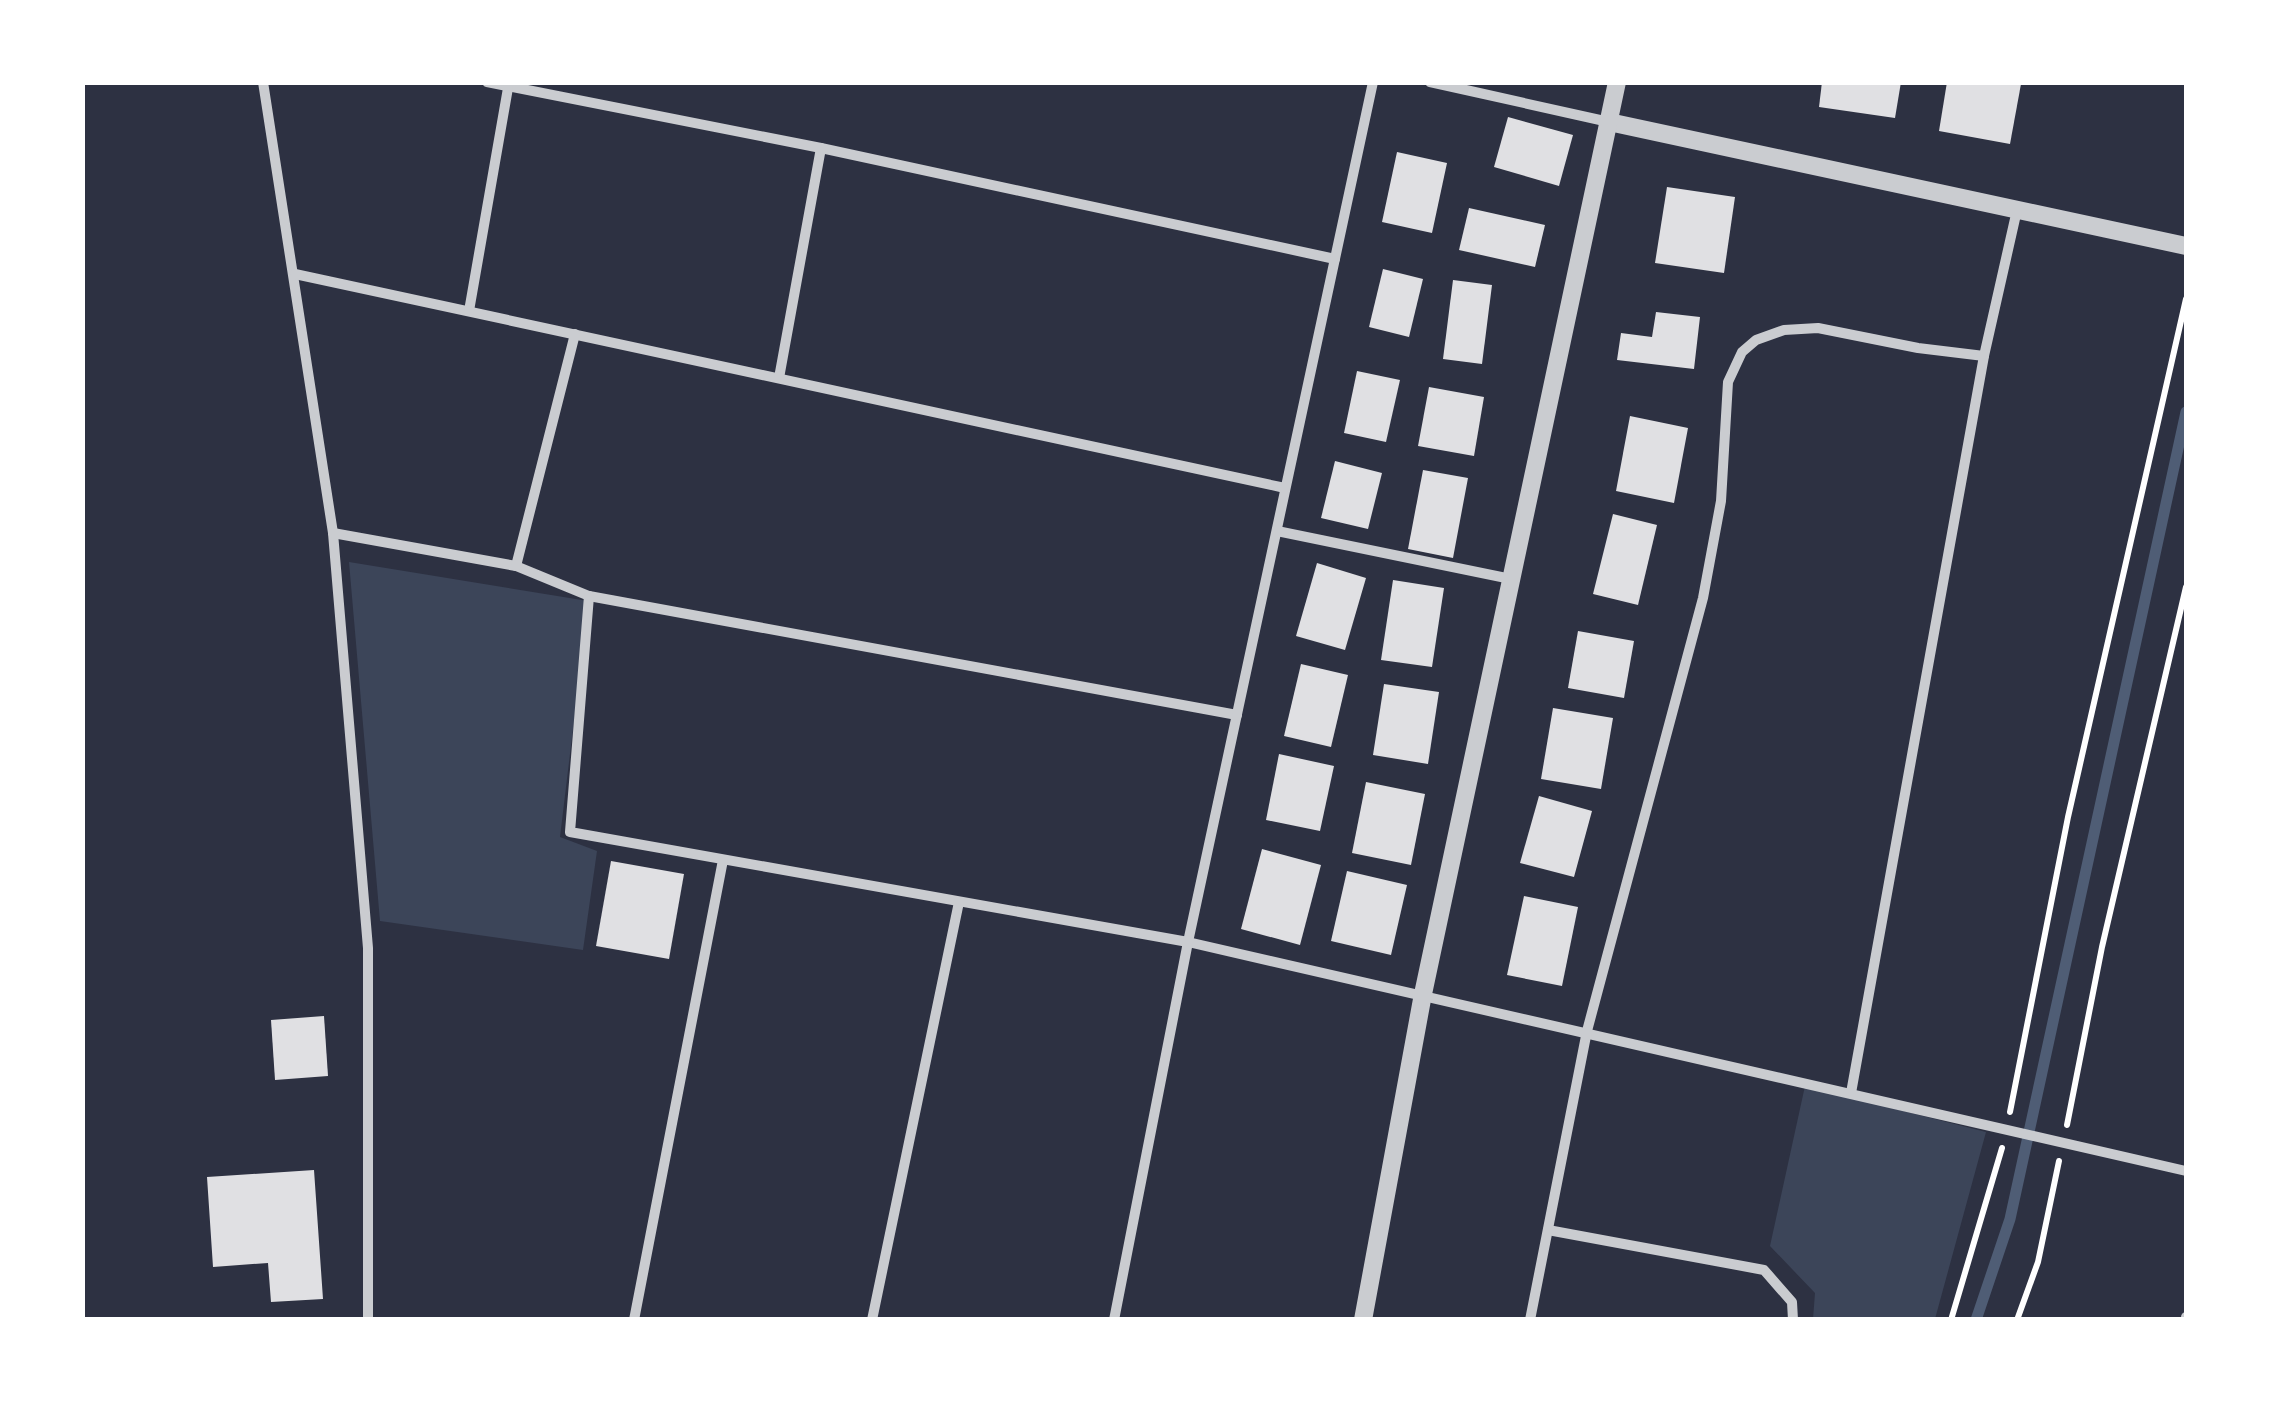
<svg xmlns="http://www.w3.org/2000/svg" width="2269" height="1402" font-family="'Source Sans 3',sans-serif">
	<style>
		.green { fill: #3c4559 }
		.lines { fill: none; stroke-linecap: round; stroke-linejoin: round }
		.stream { stroke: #4f5d75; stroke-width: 11 }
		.building { fill: #e0e0e3 }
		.path { stroke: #fff; stroke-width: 6 }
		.minor { stroke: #caccd0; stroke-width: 10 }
		.tertiary { stroke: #caccd0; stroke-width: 18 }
	</style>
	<rect width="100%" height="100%" fill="#2d3142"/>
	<!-- green -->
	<g class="green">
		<path d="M 349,562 L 588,601 L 589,596 L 560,837 L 597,851 L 583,950 L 380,921 Z"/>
		<path d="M 1805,1086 L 1986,1132 L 1935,1319 L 1813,1319 L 1815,1293 L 1770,1246 Z"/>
	</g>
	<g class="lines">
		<!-- stream -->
		<path class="stream" d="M 1976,1320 L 2010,1219 L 2186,412"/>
	</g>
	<!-- building -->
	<g class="building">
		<path d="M 1822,82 L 1901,82 L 1895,118 L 1819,107 Z"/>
		<path d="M 1947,82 L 2021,84 L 2010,144 L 1939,131 Z"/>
		<path d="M 1508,117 L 1573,135 L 1559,186 L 1494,167 Z"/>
		<path d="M 1397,152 L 1447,163 L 1432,233 L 1382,222 Z"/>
		<path d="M 1667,187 L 1735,197 L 1724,273 L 1655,263 Z"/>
		<path d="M 1469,208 L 1545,225 L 1535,267 L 1459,250 Z"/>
		<path d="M 1383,269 L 1423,279 L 1409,337 L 1369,327 Z"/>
		<path d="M 1453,280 L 1492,285 L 1482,364 L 1443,359 Z"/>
		<path d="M 1656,312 L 1700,317 L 1694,369 L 1617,360 L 1621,333 L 1652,337 Z"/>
		<path d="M 1357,371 L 1400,380 L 1386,442 L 1344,433 Z"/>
		<path d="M 1429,387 L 1484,397 L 1474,456 L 1418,446 Z"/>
		<path d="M 1630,416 L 1688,428 L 1674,503 L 1616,491 Z"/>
		<path d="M 1335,461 L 1382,473 L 1368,529 L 1321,518 Z"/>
		<path d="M 1423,470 L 1468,478 L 1453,558 L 1408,549 Z"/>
		<path d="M 1613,514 L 1657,525 L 1638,605 L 1593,594 Z"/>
		<path d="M 1317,563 L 1366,578 L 1345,650 L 1296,636 Z"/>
		<path d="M 1393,580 L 1444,588 L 1432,667 L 1381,660 Z"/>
		<path d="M 1578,631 L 1634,641 L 1624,698 L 1568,688 Z"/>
		<path d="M 1301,664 L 1348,675 L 1331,747 L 1284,736 Z"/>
		<path d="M 1384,684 L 1439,692 L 1428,764 L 1373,755 Z"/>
		<path d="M 1553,708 L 1613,718 L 1601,789 L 1541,779 Z"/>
		<path d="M 1279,754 L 1334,766 L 1320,831 L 1266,820 Z"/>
		<path d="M 1366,782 L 1425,794 L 1411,865 L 1352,853 Z"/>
		<path d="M 1539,796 L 1592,811 L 1574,877 L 1520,863 Z"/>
		<path d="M 1262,849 L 1321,865 L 1300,945 L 1241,929 Z"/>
		<path d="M 611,861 L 684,874 L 669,959 L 596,946 Z"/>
		<path d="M 1347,871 L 1407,885 L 1391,955 L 1331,941 Z"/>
		<path d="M 1524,896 L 1578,907 L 1562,986 L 1507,975 Z"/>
		<path d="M 324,1016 L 328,1076 L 275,1080 L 271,1020 Z"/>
		<path d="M 314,1170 L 323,1299 L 271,1302 L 268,1263 L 213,1267 L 207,1177 Z"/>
	</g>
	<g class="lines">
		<!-- path -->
		<g class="path">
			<path d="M 2010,1112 L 2068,817 L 2186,299"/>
			<path d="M 2067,1125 L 2102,947 L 2186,587"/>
			<path d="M 1951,1320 L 2002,1148"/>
			<path d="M 2017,1320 L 2038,1262 L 2059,1161"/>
		</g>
		<!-- minor -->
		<g class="minor">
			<path d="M 263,82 L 333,533 L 368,948 L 368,1320"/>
			<path d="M 487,82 L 821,148 L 1335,259"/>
			<path d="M 1430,82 L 1609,122"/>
			<path d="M 295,274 L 1285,488"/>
			<path d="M 469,311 L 508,88"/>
			<path d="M 779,378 L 821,148"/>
			<path d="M 1277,531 L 1511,579"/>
			<path d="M 333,533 L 516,566 L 589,596 L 1237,715"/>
			<path d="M 516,566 L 575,334"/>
			<path d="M 589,596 L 570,832 L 1188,942 L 2186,1171"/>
			<path d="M 1851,1093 L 1984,356 L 2017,210"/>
			<path d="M 1548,1230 L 1764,1270 L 1792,1302 L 1793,1320"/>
			<path d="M 634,1320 L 723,860"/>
			<path d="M 872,1320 L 959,902"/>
			<path d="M 1114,1320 L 1188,942 L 1373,82"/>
			<path d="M 1530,1320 L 1587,1031 L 1703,598 L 1721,501 L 1728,382 L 1742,352 L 1756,340 L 1784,330 L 1818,328 L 1918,348 L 1984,356"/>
			<path d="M 2186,1320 L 2186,1317"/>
		</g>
		<!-- tertiary -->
		<g class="tertiary">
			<path d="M 1609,122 L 2186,246"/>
			<path d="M 1363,1320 L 1423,994 L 1617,82"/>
		</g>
	</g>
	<!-- border -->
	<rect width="2269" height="1402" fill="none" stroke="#ffffff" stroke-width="170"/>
</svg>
